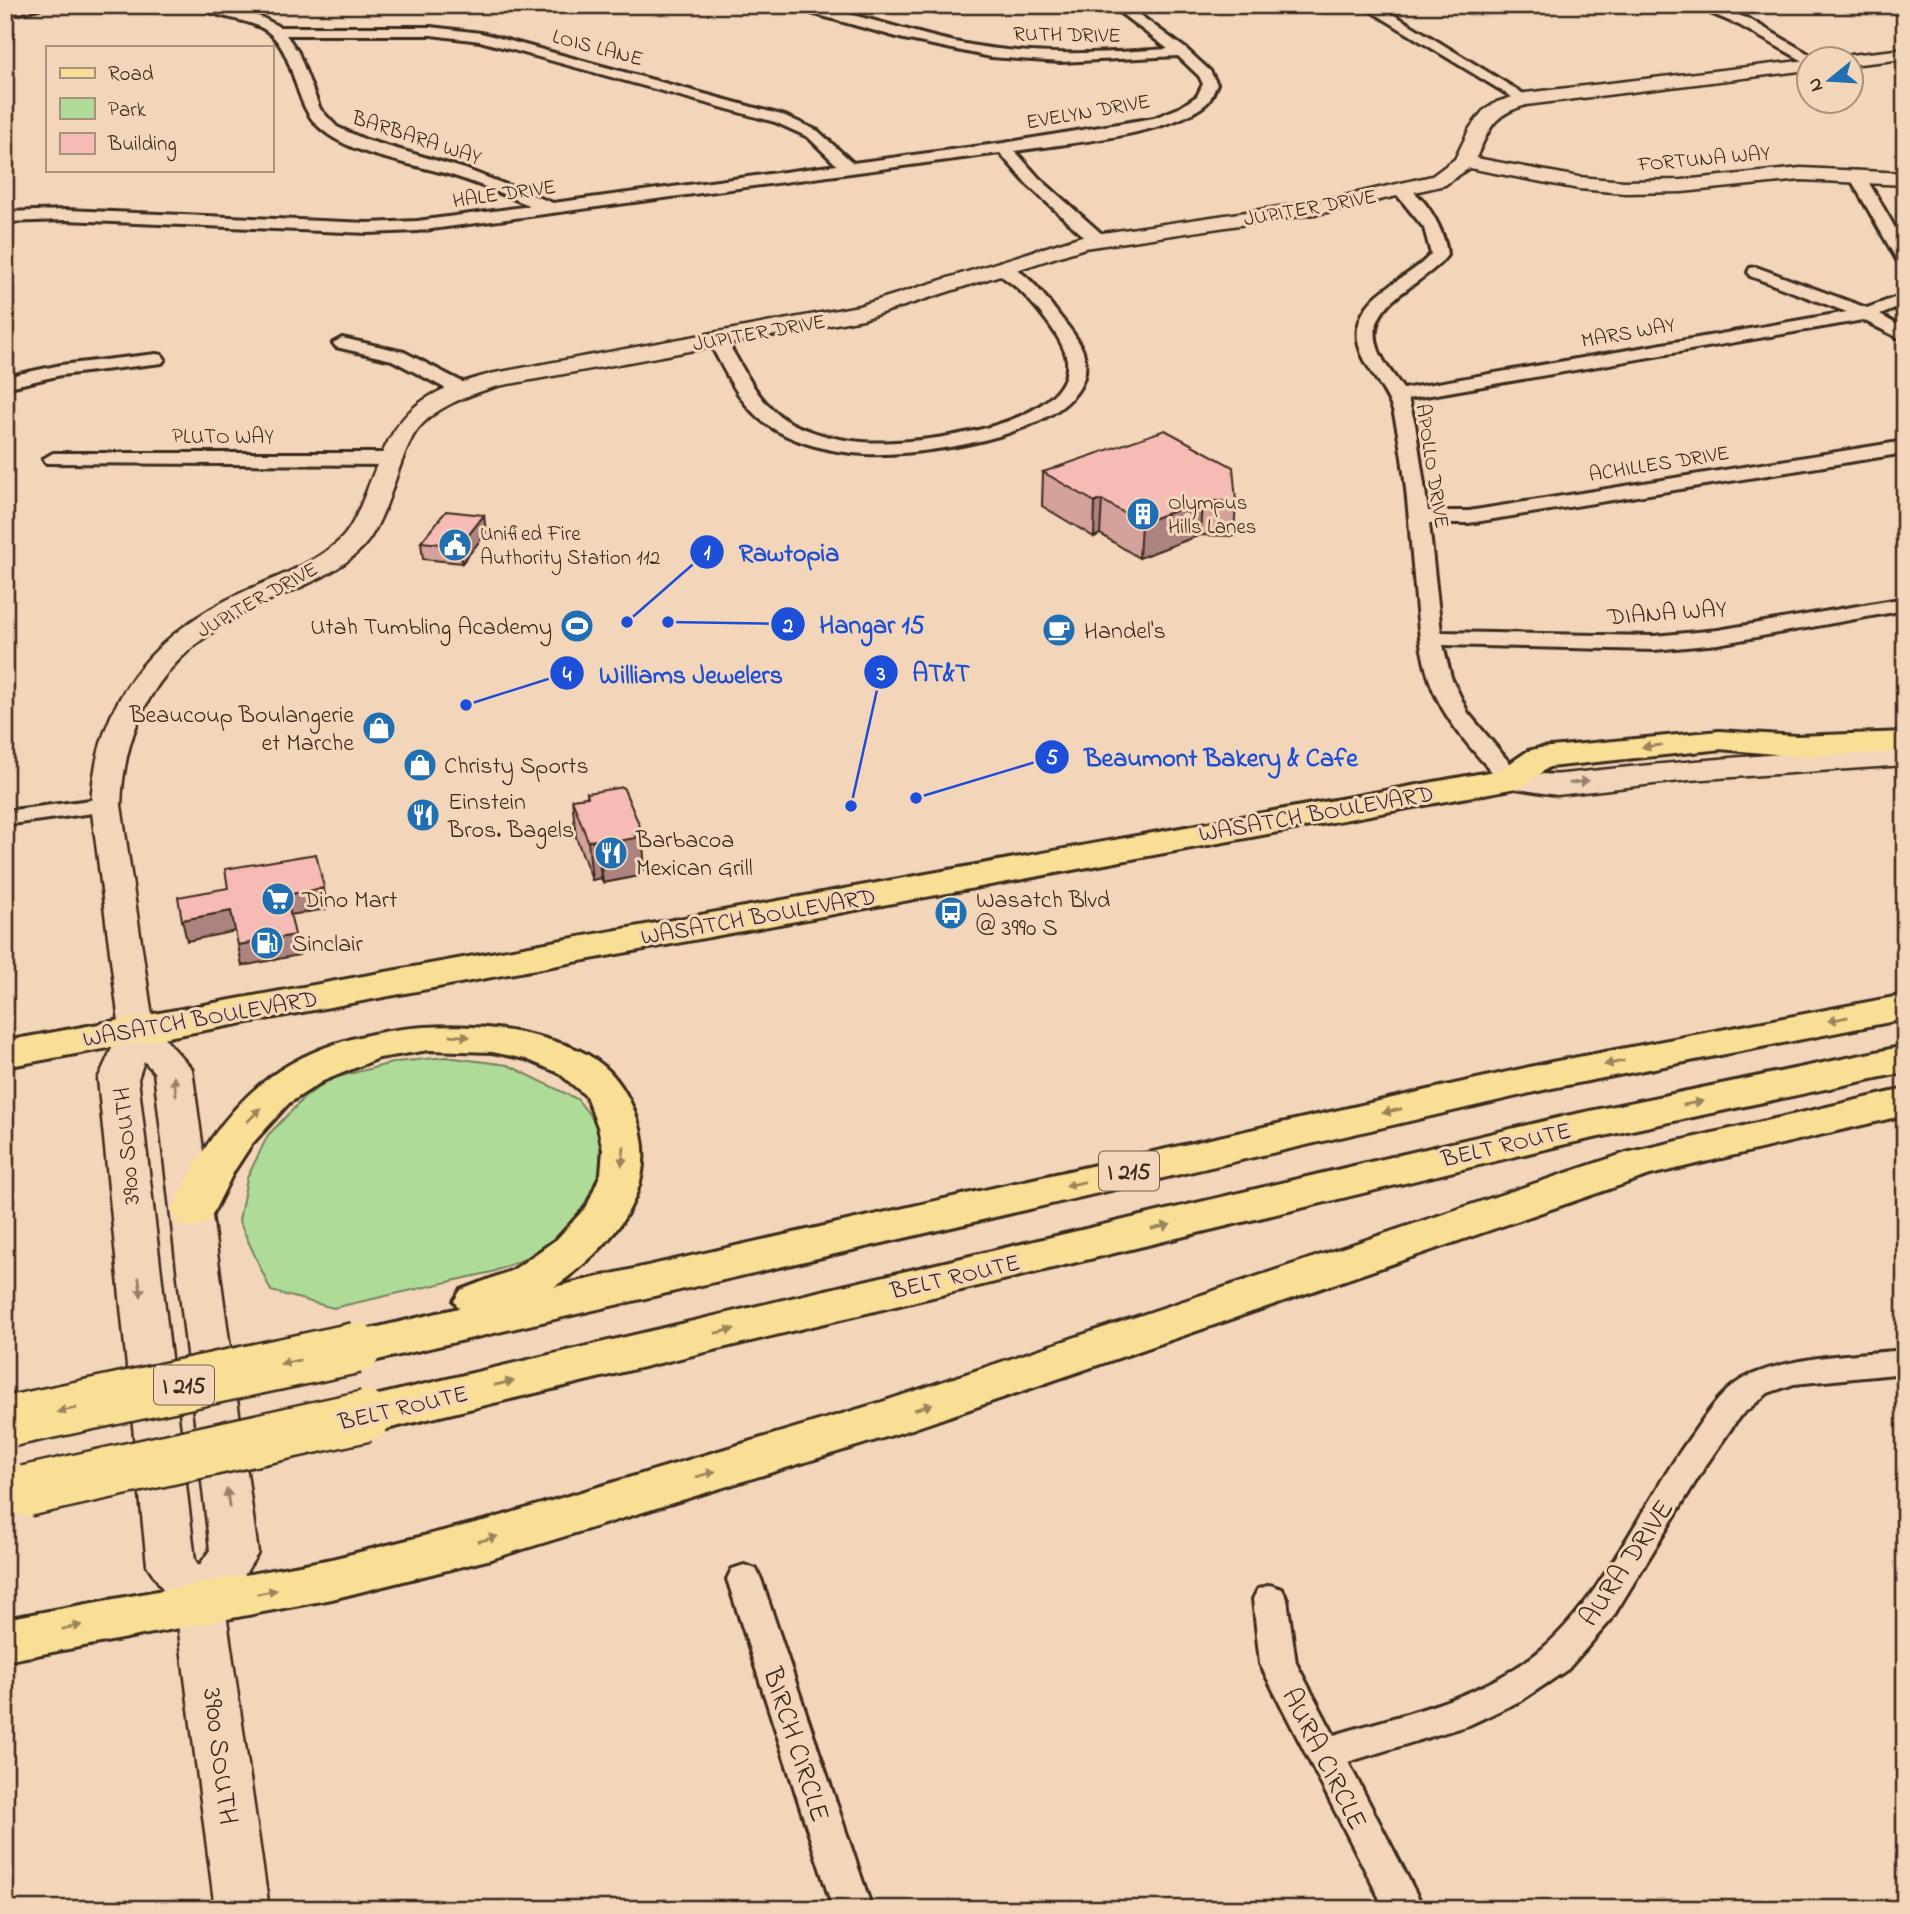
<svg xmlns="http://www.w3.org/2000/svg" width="1910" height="1914" font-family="'Indie Flower',sans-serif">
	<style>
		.green { fill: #afdb99; stroke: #75825c; stroke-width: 2 }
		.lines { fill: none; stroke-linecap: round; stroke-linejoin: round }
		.minor-casing { stroke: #3b2a1e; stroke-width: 6 }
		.tertiary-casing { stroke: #3b2a1e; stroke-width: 5 }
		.secondary-casing { stroke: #3b2a1e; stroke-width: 5 }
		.primary-casing { stroke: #3b2a1e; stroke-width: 6 }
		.motorway-casing { stroke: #3b2a1e; stroke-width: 6 }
		.minor { fill: #f3d6ba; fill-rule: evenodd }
		.tertiary { fill: #f3d6ba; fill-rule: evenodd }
		.secondary { fill: #f3d6ba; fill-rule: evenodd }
		.primary { fill: #f9df96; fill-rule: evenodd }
		.motorway { fill: #f9df96; fill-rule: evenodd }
		.motorway-bridge-casing { stroke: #3b2a1e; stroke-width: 55; stroke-linecap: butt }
		.motorway-bridge { stroke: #f9df96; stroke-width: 50 }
		.wall { fill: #d4a19c; stroke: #3b2a1e; stroke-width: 2 }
		.shaded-wall { fill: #ad837f; stroke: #3b2a1e; stroke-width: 2 }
		.building { fill: #f7bbb5; stroke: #3b2a1e; stroke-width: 2 }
		.oneway { fill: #9a845a }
		.oneway2 { fill: #97806c }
		.labels { text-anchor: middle; stroke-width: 6; stroke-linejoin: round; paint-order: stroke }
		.far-street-label { font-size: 21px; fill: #3b2a1e; stroke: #f3d6ba }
		.far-poi-label { font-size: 21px; fill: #3b2a1e; stroke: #f3d6ba; text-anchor: start }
		.shield { fill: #f3d6ba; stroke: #725e4d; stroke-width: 2 }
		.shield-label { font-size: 23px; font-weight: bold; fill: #3b2a1e }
		.street-label { font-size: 24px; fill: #3b2a1e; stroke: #f3d6ba }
		.poi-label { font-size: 24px; fill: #3b2a1e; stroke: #f3d6ba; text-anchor: start }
		.near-street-label { font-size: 28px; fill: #3b2a1e; stroke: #f3d6ba }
		.leader { fill: none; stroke: #1d4ed8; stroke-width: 2.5 }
		.callout-dot { fill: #1d4ed8; stroke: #f3d6ba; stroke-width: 2.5 }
		.mark-label { font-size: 21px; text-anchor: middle; font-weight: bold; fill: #fff }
		.callout-label { font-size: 26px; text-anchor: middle; font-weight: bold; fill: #1d4ed8; stroke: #f3d6ba; stroke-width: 6; stroke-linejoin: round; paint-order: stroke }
	</style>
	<rect width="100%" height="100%" fill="#f3d6ba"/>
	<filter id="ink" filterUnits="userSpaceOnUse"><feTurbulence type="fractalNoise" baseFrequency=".0143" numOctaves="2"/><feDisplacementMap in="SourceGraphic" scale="14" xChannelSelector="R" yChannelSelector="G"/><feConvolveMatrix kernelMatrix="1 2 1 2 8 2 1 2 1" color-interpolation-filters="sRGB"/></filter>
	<g filter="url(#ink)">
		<!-- green -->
		<path class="green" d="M 446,1057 L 508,1065 L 577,1099 L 600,1128 L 600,1175 L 577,1218 L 540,1253 L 492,1272 L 333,1308 L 271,1291 L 239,1221 L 247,1178 L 268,1135 L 304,1098 L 330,1079 L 396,1062 Z"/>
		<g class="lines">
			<defs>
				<g id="minor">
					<path d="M 23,5 L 50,5 L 5,17 L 5,9 Z"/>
					<path d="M 197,5 C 226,5 254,11 279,27 L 431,27 L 481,33 L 785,116 L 818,131 L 853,163 L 1004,143 L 1154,118 L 1179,108 L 1197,96 L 1203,84 L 1199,76 L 1178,56 L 1060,62 L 991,57 L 904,39 L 783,5 C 839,5 904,32 960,43 C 1029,57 1098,54 1168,49 L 1110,5 L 1126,5 L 1186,49 L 1210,71 L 1217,84 C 1214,90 1212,98 1207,103 C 1169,136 1065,143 1015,151 L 1039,178 L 1103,235 L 1105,239 L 1103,243 L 1091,243 L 1027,184 L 1000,153 L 417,231 L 368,233 L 66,220 L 5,222 L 5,212 L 66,210 L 368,223 L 417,221 L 531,206 C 505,195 478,183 451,175 C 412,163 346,155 317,125 C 292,99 296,53 267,31 C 247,17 214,19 197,5 ZM 286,35 L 431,35 L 480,41 L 775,122 L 808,137 L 837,165 L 553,203 L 465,169 L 366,140 L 337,127 L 320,109 L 298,52 Z"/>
					<path d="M 1361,5 L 1378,5 L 1532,99 L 1530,102 L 1520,102 Z"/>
					<path d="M 1691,5 L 1711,5 L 1749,19 L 1819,60 L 1808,60 L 1807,63 L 1739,25 Z"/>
					<path d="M 1857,171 L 1865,176 L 1905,245 L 1905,265 L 1897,260 L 1849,176 Z"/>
					<path d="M 1401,185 C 1424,191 1446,233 1447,255 C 1425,286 1360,302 1379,351 C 1384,365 1395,376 1403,389 L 1847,312 L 1750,276 L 1748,272 L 1750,268 L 1756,267 L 1867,308 L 1905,294 L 1905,305 L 1880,315 L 1905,329 L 1905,341 L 1863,320 L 1408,399 L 1415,424 L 1428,511 L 1469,511 L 1905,441 L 1905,453 L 1469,523 L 1429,523 L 1441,632 L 1654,636 L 1718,630 L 1905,598 L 1905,610 L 1718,644 L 1654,650 L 1443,645 L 1451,677 L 1468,713 L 1523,779 L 1519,784 L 1503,784 C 1480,758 1454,732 1438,700 C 1419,662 1418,619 1414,577 C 1409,523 1406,467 1394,414 C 1387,385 1353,359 1358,328 C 1365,289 1408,281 1431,254 L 1424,228 L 1393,190 Z"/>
					<path d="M 1000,262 C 1025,268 1044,295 1058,314 C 1068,327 1083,343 1085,360 C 1095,435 916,457 865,454 C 831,452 792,443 765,423 C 738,403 724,368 708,340 L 711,336 L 723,336 C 745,368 756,404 791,423 C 813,434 838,440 862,442 C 908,446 1074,429 1067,360 C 1064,338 1033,302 1016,287 C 1008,280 998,275 992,267 Z"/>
					<path d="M 342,338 L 404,352 L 470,386 L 472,390 L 470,394 L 456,394 L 392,360 L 336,347 L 333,343 Z"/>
					<path d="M 156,354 L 162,355 L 165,359 L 162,363 L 61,375 L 5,388 L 5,377 L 61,365 Z"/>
					<path d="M 53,453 L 393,453 L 403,459 L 393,465 L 46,463 L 43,459 Z"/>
					<path d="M 106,798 L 115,800 L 118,805 L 115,810 L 5,825 L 5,811 Z"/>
					<path d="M 1905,1350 L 1905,1373 L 1794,1384 L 1768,1393 L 1739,1417 L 1704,1468 L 1611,1620 L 1568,1669 L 1522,1700 L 1469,1725 L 1348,1762 L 1424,1909 L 1385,1909 L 1260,1664 L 1253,1599 L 1258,1589 L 1270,1585 L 1282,1589 L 1287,1599 L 1296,1663 L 1334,1735 C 1404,1714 1485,1698 1543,1648 C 1606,1594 1644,1499 1694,1432 C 1708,1412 1725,1386 1749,1376 C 1798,1355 1853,1355 1905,1350 Z"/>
					<path d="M 744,1565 L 756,1569 L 761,1579 L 872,1909 L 833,1909 L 727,1579 L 732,1569 Z"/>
				</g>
				<g id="tertiary">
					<path d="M 1905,49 L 1905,59 L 1850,65 L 1850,60 L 1841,60 L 1850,55 Z"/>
					<path d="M 1808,60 L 1808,70 L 1526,105 C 1492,115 1490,128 1476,158 L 1579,177 L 1624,181 L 1682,180 L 1801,168 L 1905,173 L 1905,185 L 1801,180 L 1682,192 L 1624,193 L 1579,189 L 1469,168 L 1445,185 L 1327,212 L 1085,248 L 863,319 L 498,386 C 468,395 430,408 413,436 C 401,458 395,483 386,506 C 379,522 372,539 359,551 C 332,577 294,589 261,604 C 172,646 125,707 121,805 L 154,1030 L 149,1038 L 137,1041 L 125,1038 L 120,1030 L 91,805 C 96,704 150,635 241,593 C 275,577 311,566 339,541 C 353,528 360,507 367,490 C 397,413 411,394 495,373 L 859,306 L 1082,236 L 1327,200 L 1432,176 L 1455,159 L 1470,128 L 1483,111 L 1497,102 L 1525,93 Z"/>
				</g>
				<g id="secondary">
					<path d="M 1905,745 L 1905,765 L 1689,780 L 1557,795 L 1499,786 L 1494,779 L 1499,772 C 1521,767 1541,777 1563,774 C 1677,761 1790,753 1905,745 Z"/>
					<path d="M 137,1018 L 150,1022 L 192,1069 L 258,1553 L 225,1606 L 269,1909 L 215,1909 L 176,1609 L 147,1565 L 98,1079 L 124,1022 ZM 144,1061 L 154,1072 L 210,1550 L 199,1566 L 195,1560 L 138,1079 Z"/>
				</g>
				<path id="primary" d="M 1720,731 L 1732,734 L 1737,741 L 1732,748 L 1549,767 L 1523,786 L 1511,789 L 5,1067 L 5,1041 L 1500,770 L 1528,751 L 1540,748 Z"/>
				<g id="motorway">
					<path d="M 1720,731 L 1797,736 L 1905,732 L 1905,752 L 1797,756 L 1708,748 L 1703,741 L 1708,734 Z"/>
					<path d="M 1905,995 L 1905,1019 L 1552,1088 L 356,1365 L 340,1360 L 333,1348 L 340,1336 L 459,1308 L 454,1301 L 461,1290 L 513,1270 L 557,1239 L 587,1206 L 601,1173 L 603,1150 L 598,1127 L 586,1096 L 559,1073 L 526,1059 L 492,1052 L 429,1050 L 379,1058 L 323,1081 L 289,1103 L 251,1145 L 234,1171 L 208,1223 L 193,1228 L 178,1223 L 171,1213 C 192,1165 220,1118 261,1084 C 332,1025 453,1015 539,1037 C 561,1043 583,1049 601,1064 C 618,1077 629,1097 636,1116 C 663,1189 611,1248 554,1287 L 1552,1062 Z"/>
					<path d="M 1905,1046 L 1905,1072 L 1566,1144 L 366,1434 L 349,1429 L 342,1416 L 349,1403 L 366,1398 L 1566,1116 Z"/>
					<path d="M 1905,1089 L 1905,1115 L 1650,1175 L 912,1429 L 491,1559 L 332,1599 L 5,1661 L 5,1619 L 332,1559 L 491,1519 L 882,1402 L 1626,1153 Z"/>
				</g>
			</defs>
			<!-- minor casing -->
			<use href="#minor" class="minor-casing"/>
			<!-- tertiary casing -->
			<use href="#tertiary" class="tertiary-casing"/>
			<!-- secondary casing -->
			<use href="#secondary" class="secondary-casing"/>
			<!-- primary casing -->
			<use href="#primary" class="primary-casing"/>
			<!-- motorway casing -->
			<use href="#motorway" class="motorway-casing"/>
			<!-- minor -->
			<use href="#minor" class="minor"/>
			<!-- tertiary -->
			<use href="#tertiary" class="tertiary"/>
			<!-- secondary -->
			<use href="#secondary" class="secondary"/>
			<!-- primary -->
			<use href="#primary" class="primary"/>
			<!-- motorway -->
			<use href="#motorway" class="motorway"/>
			<defs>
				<g id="motorway-bridge">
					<path d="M 11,1421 L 356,1348"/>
					<path d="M 26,1491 L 366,1416"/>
				</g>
			</defs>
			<!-- motorway-bridge casing -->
			<use href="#motorway-bridge" class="motorway-bridge-casing"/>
			<!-- motorway-bridge -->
			<use href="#motorway-bridge" class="motorway-bridge"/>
		</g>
		<!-- wall -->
		<g class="wall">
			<path d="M 1043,472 L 1236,501 L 1234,536 L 1200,535 L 1139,558 L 1100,534 L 1094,537 L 1042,506 Z"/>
			<path d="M 486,533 L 462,563 L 423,559 L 421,542 Z"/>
			<path d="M 587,793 L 645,869 L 639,871 L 639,876 L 603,883 L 601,878 L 592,880 L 576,837 L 572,799 L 587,797 Z"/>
		</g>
		<!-- shaded-wall -->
		<g class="shaded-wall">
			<path d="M 1102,500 L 1100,534 L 1094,537 L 1095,502 Z"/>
			<path d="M 1202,501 L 1200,535 L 1139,558 L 1141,523 Z"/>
			<path d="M 484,515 L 486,533 L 462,563 L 460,546 Z"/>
			<path d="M 642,831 L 645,869 L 639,871 L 639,876 L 603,883 L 599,844 L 634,833 Z"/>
			<path d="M 597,840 L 601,878 L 592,880 L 588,841 Z"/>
			<path d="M 324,888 L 327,909 L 290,915 L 286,895 Z"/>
			<path d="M 231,911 L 236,931 L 187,941 L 182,920 Z"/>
			<path d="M 295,935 L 299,955 L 242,966 L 238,945 Z"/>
		</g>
		<!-- building -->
		<g class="building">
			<path d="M 1165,430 L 1233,467 L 1236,501 L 1202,501 L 1141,523 L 1102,500 L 1095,502 L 1043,472 Z"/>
			<path d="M 446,511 L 484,515 L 460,546 L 421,542 Z"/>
			<path d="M 623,787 L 642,831 L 634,833 L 636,838 L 599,844 L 597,840 L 588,841 L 572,799 L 588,797 L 587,793 Z"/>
			<path d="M 316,854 L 324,888 L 286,895 L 295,935 L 238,945 L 231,911 L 182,920 L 178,897 L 228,888 L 225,869 Z"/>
		</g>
		<!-- one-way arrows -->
		<defs><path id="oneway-solid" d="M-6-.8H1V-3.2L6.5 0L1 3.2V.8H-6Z" transform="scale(1.75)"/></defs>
		<g class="oneway">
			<use href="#oneway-solid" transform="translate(1652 746) rotate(174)"/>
			<use href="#oneway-solid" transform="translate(1838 1019) rotate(169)"/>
			<use href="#oneway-solid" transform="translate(460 1036) rotate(5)"/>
			<use href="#oneway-solid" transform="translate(1614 1063) rotate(169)"/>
			<use href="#oneway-solid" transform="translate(1693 1103) rotate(-12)"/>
			<use href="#oneway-solid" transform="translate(1392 1111) rotate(167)"/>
			<use href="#oneway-solid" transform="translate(254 1115) rotate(-45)"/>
			<use href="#oneway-solid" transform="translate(623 1156) rotate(96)"/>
			<use href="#oneway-solid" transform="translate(1075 1184) rotate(167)"/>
			<use href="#oneway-solid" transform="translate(1161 1227) rotate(-13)"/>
			<use href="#oneway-solid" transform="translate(725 1331) rotate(-13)"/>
			<use href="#oneway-solid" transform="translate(290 1362) rotate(168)"/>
			<use href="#oneway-solid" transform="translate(504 1383) rotate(-13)"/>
			<use href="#oneway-solid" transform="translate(923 1407) rotate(-19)"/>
			<use href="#oneway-solid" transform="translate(67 1410) rotate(168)"/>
			<use href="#oneway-solid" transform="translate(706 1474) rotate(-17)"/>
			<use href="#oneway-solid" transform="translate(488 1539) rotate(-15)"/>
			<use href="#oneway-solid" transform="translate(267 1592) rotate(-11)"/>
			<use href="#oneway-solid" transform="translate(72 1627) rotate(-11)"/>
		</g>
		<g class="oneway2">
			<use href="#oneway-solid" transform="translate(1579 782) rotate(-7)"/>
			<use href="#oneway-solid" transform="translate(175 1086) rotate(-97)"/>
			<use href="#oneway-solid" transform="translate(140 1287) rotate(83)"/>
			<use href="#oneway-solid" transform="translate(228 1498) rotate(-97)"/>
		</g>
	</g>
	<!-- icons -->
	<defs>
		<symbol id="building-disc" viewBox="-11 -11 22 22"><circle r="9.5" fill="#1f6fb2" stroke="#f3d6ba"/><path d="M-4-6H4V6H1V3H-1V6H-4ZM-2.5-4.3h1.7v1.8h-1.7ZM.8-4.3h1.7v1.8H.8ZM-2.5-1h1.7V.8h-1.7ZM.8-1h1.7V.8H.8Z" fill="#fff"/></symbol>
		<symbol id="civic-disc" viewBox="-11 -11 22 22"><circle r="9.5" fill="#1f6fb2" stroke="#f3d6ba"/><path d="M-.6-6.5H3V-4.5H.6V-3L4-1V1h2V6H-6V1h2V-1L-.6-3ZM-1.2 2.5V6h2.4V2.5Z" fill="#fff"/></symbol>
		<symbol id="stadium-disc" viewBox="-11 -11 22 22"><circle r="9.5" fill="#1f6fb2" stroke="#f3d6ba"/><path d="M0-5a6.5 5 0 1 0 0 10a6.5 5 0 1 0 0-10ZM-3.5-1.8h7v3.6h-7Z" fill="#fff"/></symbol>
		<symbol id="cafe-disc" viewBox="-11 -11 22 22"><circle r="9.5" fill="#1f6fb2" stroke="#f3d6ba"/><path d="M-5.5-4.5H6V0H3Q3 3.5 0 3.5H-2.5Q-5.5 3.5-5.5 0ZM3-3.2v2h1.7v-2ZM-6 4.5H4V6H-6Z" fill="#fff"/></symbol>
		<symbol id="shop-disc" viewBox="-11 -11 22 22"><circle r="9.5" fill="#1f6fb2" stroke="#f3d6ba"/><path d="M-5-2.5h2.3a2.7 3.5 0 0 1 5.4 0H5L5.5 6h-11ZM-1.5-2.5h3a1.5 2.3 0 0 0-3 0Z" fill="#fff"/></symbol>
		<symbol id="restaurant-disc" viewBox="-11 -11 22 22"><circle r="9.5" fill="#1f6fb2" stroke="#f3d6ba"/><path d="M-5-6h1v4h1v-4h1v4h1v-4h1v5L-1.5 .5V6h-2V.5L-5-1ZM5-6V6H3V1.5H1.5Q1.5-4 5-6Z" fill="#fff"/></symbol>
		<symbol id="supermarket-disc" viewBox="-11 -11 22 22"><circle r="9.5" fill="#1f6fb2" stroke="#f3d6ba"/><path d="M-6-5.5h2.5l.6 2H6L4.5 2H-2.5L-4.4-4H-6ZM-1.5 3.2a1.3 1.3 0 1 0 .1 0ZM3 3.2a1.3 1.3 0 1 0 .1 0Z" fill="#fff"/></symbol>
		<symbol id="bus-disc" viewBox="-11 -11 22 22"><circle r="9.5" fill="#1f6fb2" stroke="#f3d6ba"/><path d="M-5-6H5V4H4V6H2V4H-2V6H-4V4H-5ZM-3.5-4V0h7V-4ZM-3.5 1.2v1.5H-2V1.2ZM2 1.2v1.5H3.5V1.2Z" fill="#fff"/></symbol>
		<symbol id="fuel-disc" viewBox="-11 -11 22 22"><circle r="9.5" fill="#1f6fb2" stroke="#f3d6ba"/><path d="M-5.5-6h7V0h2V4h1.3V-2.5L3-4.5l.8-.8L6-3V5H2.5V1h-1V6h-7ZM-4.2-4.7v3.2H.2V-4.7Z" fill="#fff"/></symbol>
	</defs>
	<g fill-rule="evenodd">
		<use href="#building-disc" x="1124" y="495" width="38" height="38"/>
		<use href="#civic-disc" x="436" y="526" width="38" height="38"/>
		<use href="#stadium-disc" x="558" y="607" width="38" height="38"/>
		<use href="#cafe-disc" x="1040" y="611" width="38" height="38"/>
		<use href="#shop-disc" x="360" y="709" width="38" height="38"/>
		<use href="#shop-disc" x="401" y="746" width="38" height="38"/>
		<use href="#restaurant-disc" x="404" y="796" width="38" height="38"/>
		<use href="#restaurant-disc" x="592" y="834" width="38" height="38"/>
		<use href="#supermarket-disc" x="259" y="880" width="38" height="38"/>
		<use href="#bus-disc" x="932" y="894" width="38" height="38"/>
		<use href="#fuel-disc" x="248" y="924" width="38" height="38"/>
	</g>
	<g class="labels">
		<!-- far-street labels -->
		<g class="far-street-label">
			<text transform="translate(1067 34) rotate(1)" y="7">RUTH DRIVE</text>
			<text transform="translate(598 47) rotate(15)" y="7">LOIS LANE</text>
			<text transform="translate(1088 111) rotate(-10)" y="7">EVELYN DRIVE</text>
			<text transform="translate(417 137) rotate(18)" y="7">BARBARA WAY</text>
			<text transform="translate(1704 158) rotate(-5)" y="7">FORTUNA WAY</text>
			<text transform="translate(504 193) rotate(-8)" y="7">HALE DRIVE</text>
			<text transform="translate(1310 207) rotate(-10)" y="7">JUPITER DRIVE</text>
			<text transform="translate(759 332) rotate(-10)" y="7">JUPITER DRIVE</text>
			<text transform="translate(1628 332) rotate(-10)" y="7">MARS WAY</text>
			<text x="223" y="443">PLUTO WAY</text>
			<text transform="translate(1659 463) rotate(-9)" y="7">ACHILLES DRIVE</text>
			<text transform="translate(1433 466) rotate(81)" y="7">APOLLO DRIVE</text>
			<text transform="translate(257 599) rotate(-29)" y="7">JUPITER DRIVE</text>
		</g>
		<!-- far-poi labels -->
		<g class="far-poi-label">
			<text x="1168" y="509">Olympus<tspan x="1168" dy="24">Hills Lanes</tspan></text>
			<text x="480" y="540">Unified Fire<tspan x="480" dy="24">Authority Station 112</tspan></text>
		</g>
		<!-- shield labels -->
		<g class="shield">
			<rect x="1099" y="1151.5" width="60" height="39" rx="5"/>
			<rect x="154" y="1365.5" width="60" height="39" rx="5"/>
		</g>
		<g class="shield-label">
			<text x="1129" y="1179">I 215</text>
			<text x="184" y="1393">I 215</text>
		</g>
		<!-- street labels -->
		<g class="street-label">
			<text transform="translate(1667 612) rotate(-4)" y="8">DIANA WAY</text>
			<text transform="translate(1316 813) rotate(-10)" y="8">WASATCH BOULEVARD</text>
			<text transform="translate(758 916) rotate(-10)" y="8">WASATCH BOULEVARD</text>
			<text transform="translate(200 1018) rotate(-10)" y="8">WASATCH BOULEVARD</text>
			<text transform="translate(1506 1144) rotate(-13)" y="8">BELT ROUTE</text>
			<text transform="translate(126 1146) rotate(-95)" y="8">3900 SOUTH</text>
			<text transform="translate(955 1276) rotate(-13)" y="8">BELT ROUTE</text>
			<text transform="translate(403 1407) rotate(-13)" y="8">BELT ROUTE</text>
		</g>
		<!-- poi labels -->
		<g class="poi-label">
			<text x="552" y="634" text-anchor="end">Utah Tumbling Academy</text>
			<text x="1084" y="638">Handel's</text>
			<text x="354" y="722" text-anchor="end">Beaucoup Boulangerie<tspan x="354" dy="28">et Marche</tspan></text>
			<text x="444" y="773">Christy Sports</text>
			<text x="448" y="809">Einstein<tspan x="448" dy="28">Bros. Bagels</tspan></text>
			<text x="636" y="847">Barbacoa<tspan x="636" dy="28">Mexican Grill</tspan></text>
			<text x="302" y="907">Dino Mart</text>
			<text x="976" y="907">Wasatch Blvd<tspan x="976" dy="28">@ 3990 S</tspan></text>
			<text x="292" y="951">Sinclair</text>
		</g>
		<!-- near-street labels -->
		<g class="near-street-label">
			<text transform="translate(1625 1562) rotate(-56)" y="10">AURA DRIVE</text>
			<text transform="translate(798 1744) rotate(72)" y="10">BIRCH CIRCLE</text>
			<text transform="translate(222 1756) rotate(83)" y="10">3900 SOUTH</text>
			<text transform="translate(1326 1758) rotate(63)" y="10">AURA CIRCLE</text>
		</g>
	</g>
	<!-- callouts -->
	<path class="leader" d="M627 622L707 552M668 622L788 624M851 806L881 672M466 705L567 673M916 798L1052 757"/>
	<g class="callout-dot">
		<circle cx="627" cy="622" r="7"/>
		<circle cx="668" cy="622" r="7"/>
		<circle cx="851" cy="806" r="7"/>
		<circle cx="466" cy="705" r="7"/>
		<circle cx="916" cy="798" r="7"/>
		<circle cx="707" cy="552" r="18"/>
		<circle cx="788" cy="624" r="18"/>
		<circle cx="881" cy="672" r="18"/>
		<circle cx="567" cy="673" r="18"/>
		<circle cx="1052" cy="757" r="18"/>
	</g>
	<g class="mark-label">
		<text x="707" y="559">1</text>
		<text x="788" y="632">2</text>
		<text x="881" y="680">3</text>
		<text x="567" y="681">4</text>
		<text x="1052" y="764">5</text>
	</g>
	<g class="callout-label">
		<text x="789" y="561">Rawtopia</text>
		<text x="872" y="633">Hangar 15</text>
		<text x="941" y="681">AT&amp;T</text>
		<text x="691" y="683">Williams Jewelers</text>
		<text x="1221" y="766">Beaumont Bakery &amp; Cafe</text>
	</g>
	<!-- margin -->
	<rect width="1910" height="1914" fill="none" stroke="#f3d6ba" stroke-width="28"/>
	<rect x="14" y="14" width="1882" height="1886" fill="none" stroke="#3b2a1e" stroke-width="2.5" filter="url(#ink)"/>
	<!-- legend -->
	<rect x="46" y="46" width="228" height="126" fill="#f3d6ba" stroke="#a9917c" stroke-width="2"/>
	<rect x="60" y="68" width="35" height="10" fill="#f9df96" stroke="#a9917c" stroke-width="2"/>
	<text x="108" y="80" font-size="21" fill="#3b2a1e">Road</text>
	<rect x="60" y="98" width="35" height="21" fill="#afdb99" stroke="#a9917c" stroke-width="2"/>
	<text x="108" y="116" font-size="21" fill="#3b2a1e">Park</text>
	<rect x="60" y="133" width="35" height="21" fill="#f7bbb5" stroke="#a9917c" stroke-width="2"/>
	<text x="108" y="150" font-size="21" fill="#3b2a1e">Building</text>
	<!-- north arrow -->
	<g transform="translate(1830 80) rotate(252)"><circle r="33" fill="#f3d6ba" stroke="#a9917c" stroke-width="2"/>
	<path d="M0-5L12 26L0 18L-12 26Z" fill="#1f6fb2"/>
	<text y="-10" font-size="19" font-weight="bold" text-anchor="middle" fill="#3b2a1e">N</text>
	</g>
</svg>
